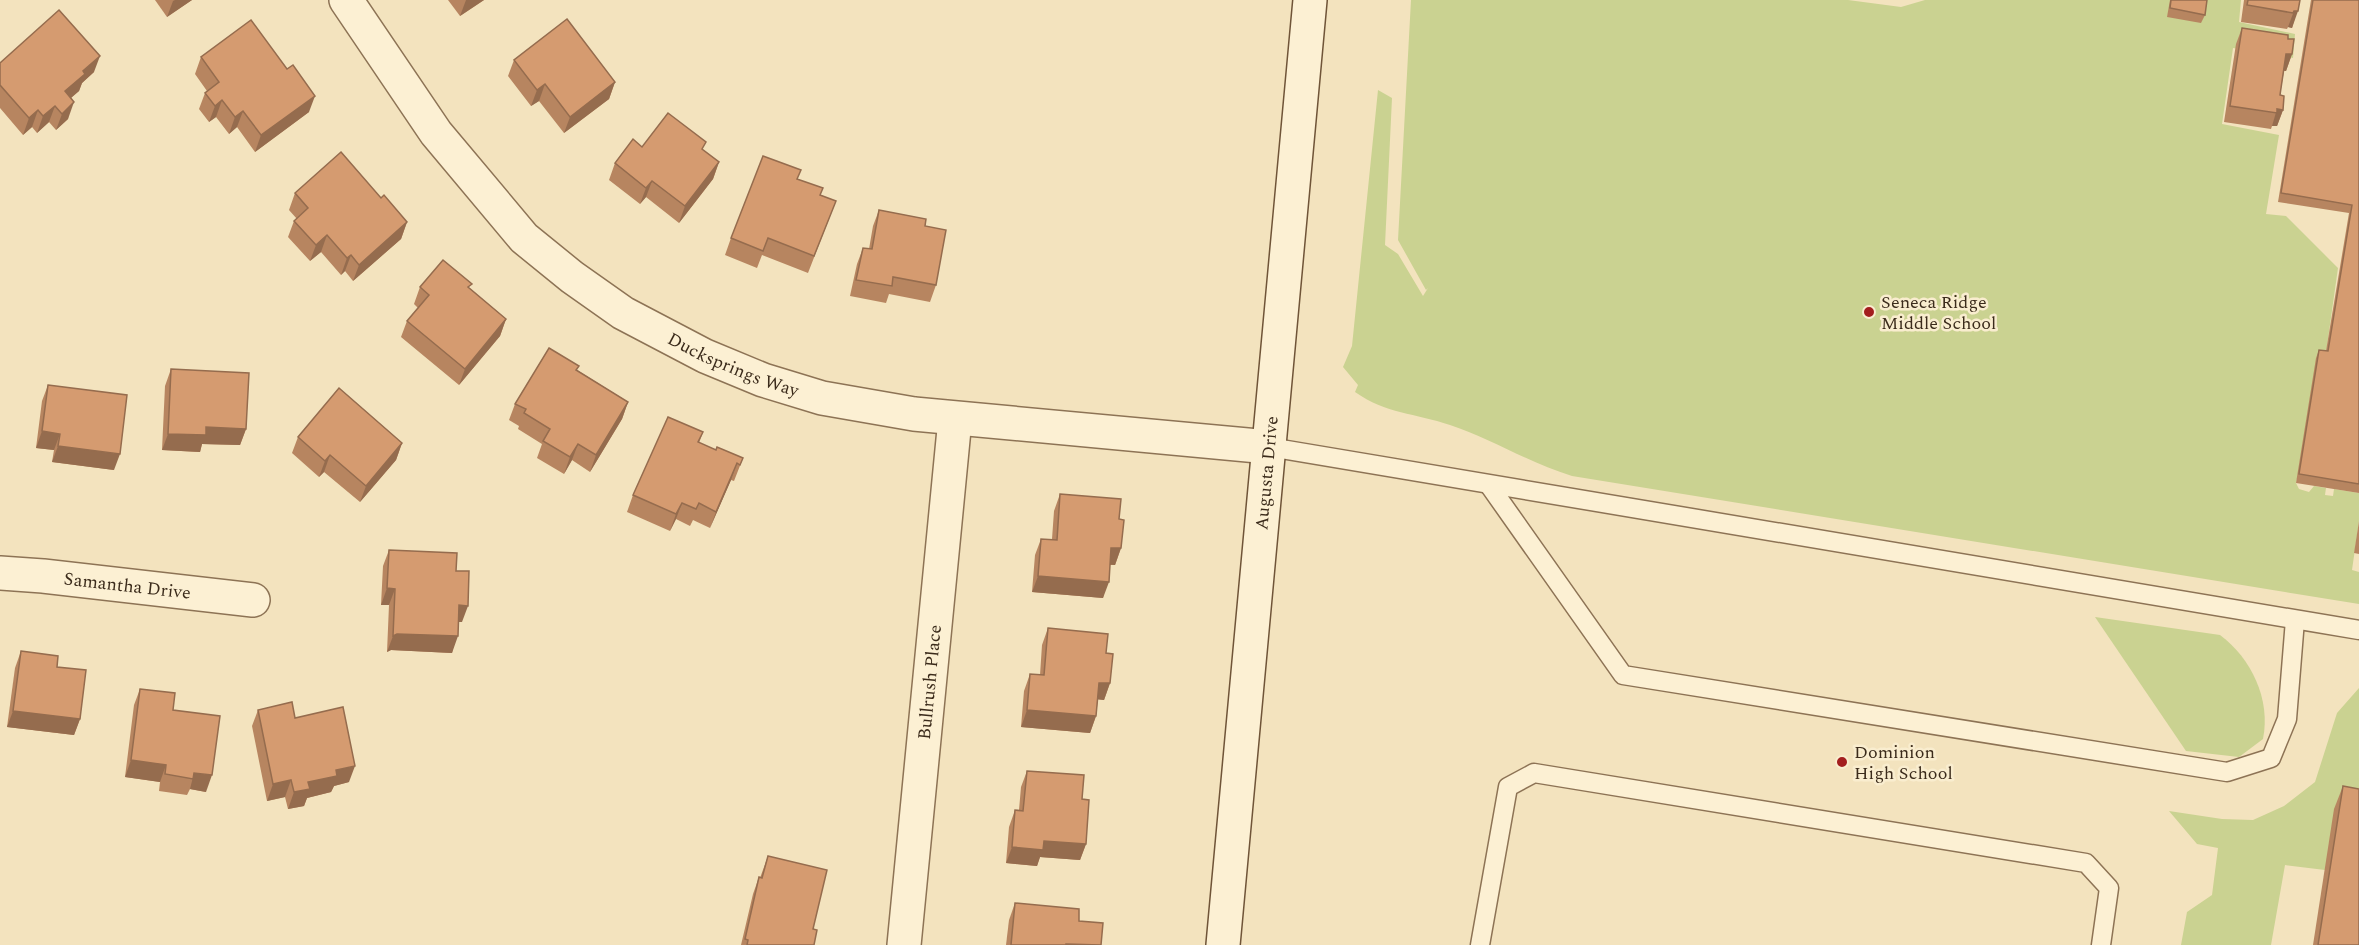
<svg xmlns="http://www.w3.org/2000/svg" width="2359" height="945" font-family="Spectral,serif">
	<style>
		.green { fill: #cad291 }
		.lines { fill: none; stroke-linecap: round; stroke-linejoin: round }
		.lane-casing { stroke: #8d7355; stroke-width: 21 }
		.street-casing { stroke: #8d7355; stroke-width: 36 }
		.secondary-casing { stroke: #6f5438; stroke-width: 36 }
		.lane { stroke: #fcf0d3; stroke-width: 18 }
		.street { stroke: #fcf0d3; stroke-width: 33 }
		.secondary { stroke: #fcf0d3; stroke-width: 33 }
		.wall { fill: #b78560 }
		.shaded-wall { fill: #956c4e }
		.building { fill: #d59b70; stroke: #956c4e; stroke-width: 1.5 }
		.poi-dot { fill: #a31e1e; stroke: #f9edcf; stroke-width: 2 }
		.labels { text-anchor: middle; stroke-width: 5; stroke-linejoin: round; paint-order: stroke }
		.poi-label { font-size: 18px; fill: #3b2b1b; stroke: #f9edcf; text-anchor: start }
		.street-label { font-size: 18px; fill: #3b2b1b; stroke: #f9edcf }
	</style>
	<rect width="100%" height="100%" fill="#f3e3be"/>
	<!-- green -->
	<g class="green">
		<path d="M 1411,0 L 1848,0 L 1901,7 L 1925,0 L 2241,0 L 2239,22 L 2295,34 L 2293,58 L 2233,48 L 2222,124 L 2279,135 L 2266,214 L 2286,216 L 2338,268 L 2325,360 L 2296,483 L 2299,489 L 2309,492 L 2314,486 L 2326,488 L 2325,495 L 2333,496 L 2334,489 L 2359,493 L 2359,521 L 2352,570 L 2359,572 L 2359,604 L 1572,476 C 1529,463 1492,439 1450,425 C 1415,413 1386,414 1355,392 L 1358,385 L 1343,367 L 1352,346 L 1378,90 L 1392,98 L 1385,245 L 1398,254 L 1423,296 L 1428,288 L 1426,290 L 1398,240 Z"/>
		<path d="M 2095,617 L 2220,635 C 2251,658 2271,699 2263,739 L 2239,757 L 2186,751 Z"/>
		<path d="M 2359,688 L 2359,814 L 2325,870 L 2285,865 L 2271,945 L 2181,945 L 2187,912 L 2212,895 L 2218,848 L 2197,844 L 2169,811 L 2222,819 L 2253,820 L 2284,806 L 2315,782 L 2337,713 Z"/>
	</g>
	<g class="lines">
		<defs>
			<g id="lane">
				<path d="M 1269,447 L 2359,630"/>
				<path d="M 1489,485 L 1623,675 L 2227,772 L 2271,758 L 2287,719 L 2295,620"/>
				<path d="M 1480,945 L 1508,787 L 1534,773 L 2086,863 L 2109,888 L 2101,945"/>
			</g>
			<g id="street">
				<path id="s1" d="M 346,0 L 436,133 L 524,238 L 572,277 L 623,313 L 705,356 L 763,380 L 822,398 L 914,414 L 1269,447"/>
				<path id="s2" d="M 0,573 L 43,576 L 253,600"/>
				<path id="s3" d="M 904,945 L 955,419"/>
			</g>
			<g id="secondary">
				<path id="s4" d="M 1223,945 L 1310,0"/>
			</g>
		</defs>
		<!-- lane casing -->
		<use href="#lane" class="lane-casing"/>
		<!-- street casing -->
		<use href="#street" class="street-casing"/>
		<!-- secondary casing -->
		<use href="#secondary" class="secondary-casing"/>
		<!-- lane -->
		<use href="#lane" class="lane"/>
		<!-- street -->
		<use href="#street" class="street"/>
		<!-- secondary -->
		<use href="#secondary" class="secondary"/>
	</g>
	<!-- wall -->
	<g class="wall">
		<path d="M 155,0 L 192,0 L 167,17 Z"/>
		<path d="M 448,0 L 484,0 L 460,16 Z"/>
		<path d="M 2170,0 L 2207,0 L 2205,15 L 2201,23 L 2167,17 Z"/>
		<path d="M 2244,0 L 2300,0 L 2292,28 L 2288,27 L 2287,29 L 2241,22 Z"/>
		<path d="M 2311,0 L 2359,0 L 2359,493 L 2296,483 L 2316,358 L 2319,350 L 2326,351 L 2349,213 L 2278,202 Z"/>
		<path d="M 2242,28 L 2288,39 L 2292,54 L 2286,71 L 2284,71 L 2280,95 L 2283,110 L 2277,126 L 2272,126 L 2271,129 L 2224,122 L 2236,44 Z"/>
		<path d="M 201,57 L 309,112 L 255,152 L 237,127 L 229,134 L 216,117 L 209,122 L 199,109 L 205,93 L 207,91 L 195,74 Z"/>
		<path d="M 514,60 L 615,82 L 609,99 L 564,133 L 539,101 L 531,106 L 508,76 Z"/>
		<path d="M 0,63 L 94,72 L 82,83 L 79,91 L 71,98 L 68,119 L 56,130 L 49,122 L 37,133 L 32,127 L 23,135 L 0,108 Z"/>
		<path d="M 642,147 L 703,150 L 719,162 L 713,179 L 679,223 L 646,197 L 640,204 L 609,180 L 615,163 Z"/>
		<path d="M 798,179 L 820,195 L 836,201 L 808,273 L 762,255 L 757,268 L 725,255 L 731,238 Z"/>
		<path d="M 295,193 L 381,198 L 407,222 L 401,239 L 353,281 L 345,271 L 341,275 L 321,252 L 310,261 L 288,237 L 294,221 L 297,219 L 289,210 Z"/>
		<path d="M 879,210 L 925,226 L 936,285 L 930,302 L 889,294 L 886,303 L 850,296 L 857,264 L 863,248 L 869,249 L 873,226 Z"/>
		<path d="M 420,287 L 470,289 L 506,319 L 500,336 L 459,385 L 401,337 L 407,321 L 418,308 L 414,304 Z"/>
		<path d="M 171,369 L 246,429 L 240,445 L 202,444 L 200,452 L 162,450 L 165,386 Z"/>
		<path d="M 577,370 L 628,402 L 622,419 L 590,472 L 572,460 L 564,474 L 537,458 L 542,444 L 518,429 L 519,426 L 509,420 L 515,404 Z"/>
		<path d="M 48,385 L 114,470 L 52,462 L 54,450 L 36,448 L 42,401 Z"/>
		<path d="M 703,432 L 699,443 L 716,450 L 743,458 L 734,481 L 731,480 L 710,528 L 693,520 L 690,526 L 676,519 L 670,531 L 627,512 L 633,495 Z"/>
		<path d="M 298,437 L 402,443 L 396,460 L 360,502 L 324,472 L 319,477 L 292,453 Z"/>
		<path d="M 1060,494 L 1119,519 L 1121,548 L 1115,565 L 1110,565 L 1103,598 L 1032,592 L 1035,555 L 1041,539 L 1052,539 L 1054,511 Z"/>
		<path d="M 2359,521 L 2359,554 L 2354,553 Z"/>
		<path d="M 389,550 L 456,571 L 462,622 L 459,622 L 452,653 L 391,650 L 387,652 L 389,605 L 381,605 L 383,566 Z"/>
		<path d="M 1048,628 L 1106,653 L 1110,683 L 1104,700 L 1098,699 L 1096,716 L 1090,733 L 1021,727 L 1024,691 L 1030,674 L 1040,675 L 1042,645 Z"/>
		<path d="M 21,651 L 57,667 L 80,719 L 74,735 L 7,727 L 15,668 Z"/>
		<path d="M 140,689 L 173,710 L 206,792 L 190,789 L 187,795 L 159,791 L 160,782 L 125,777 L 134,705 Z"/>
		<path d="M 258,710 L 295,718 L 349,782 L 334,786 L 331,792 L 307,798 L 304,806 L 288,809 L 285,797 L 267,801 L 252,726 Z"/>
		<path d="M 1027,771 L 1082,799 L 1086,844 L 1080,860 L 1040,857 L 1037,866 L 1006,863 L 1009,827 L 1015,810 L 1019,810 L 1021,787 Z"/>
		<path d="M 2343,786 L 2359,945 L 2313,945 L 2334,809 Z"/>
		<path d="M 768,856 L 813,929 L 814,945 L 741,945 L 753,894 L 759,877 L 760,878 Z"/>
		<path d="M 1015,903 L 1079,921 L 1101,945 L 1006,945 L 1009,920 Z"/>
	</g>
	<!-- shaded-wall -->
	<g class="shaded-wall">
		<path d="M 175,0 L 192,0 L 167,17 L 173,1 Z"/>
		<path d="M 466,0 L 484,0 L 460,16 Z"/>
		<path d="M 2294,11 L 2298,11 L 2292,28 L 2288,27 Z"/>
		<path d="M 2286,54 L 2292,54 L 2286,71 L 2280,70 Z"/>
		<path d="M 100,56 L 94,72 L 82,83 L 79,91 L 59,108 L 65,91 L 83,71 Z"/>
		<path d="M 615,82 L 609,99 L 564,133 L 570,117 Z"/>
		<path d="M 545,84 L 539,101 L 531,106 L 537,90 Z"/>
		<path d="M 315,96 L 309,112 L 255,152 L 261,135 Z"/>
		<path d="M 222,100 L 216,117 L 209,122 L 215,106 Z"/>
		<path d="M 74,102 L 68,119 L 56,130 L 62,114 Z"/>
		<path d="M 55,106 L 49,122 L 37,133 L 43,116 Z"/>
		<path d="M 2277,109 L 2283,110 L 2277,126 L 2272,126 Z"/>
		<path d="M 38,110 L 32,127 L 23,135 L 29,118 Z"/>
		<path d="M 243,111 L 237,127 L 229,134 L 235,117 Z"/>
		<path d="M 719,162 L 713,179 L 679,223 L 685,206 Z"/>
		<path d="M 652,181 L 646,197 L 640,204 L 646,188 Z"/>
		<path d="M 407,222 L 401,239 L 353,281 L 359,265 Z"/>
		<path d="M 327,235 L 321,252 L 310,261 L 316,245 Z"/>
		<path d="M 351,255 L 345,271 L 341,275 L 347,258 Z"/>
		<path d="M 506,319 L 500,336 L 459,385 L 465,369 Z"/>
		<path d="M 628,402 L 622,419 L 590,472 L 596,455 Z"/>
		<path d="M 206,427 L 246,429 L 240,445 L 202,444 L 200,452 L 162,450 L 168,434 Z"/>
		<path d="M 42,431 L 60,434 L 54,450 L 36,448 Z"/>
		<path d="M 402,443 L 396,460 L 360,502 L 366,486 Z"/>
		<path d="M 578,444 L 572,460 L 564,474 L 570,457 Z"/>
		<path d="M 58,446 L 120,454 L 114,470 L 52,462 Z"/>
		<path d="M 330,455 L 324,472 L 319,477 L 325,461 Z"/>
		<path d="M 737,463 L 731,480 L 710,528 L 716,512 Z"/>
		<path d="M 682,503 L 676,519 L 670,531 L 676,514 Z"/>
		<path d="M 1111,548 L 1121,548 L 1115,565 L 1105,564 Z"/>
		<path d="M 1038,576 L 1109,582 L 1103,598 L 1032,592 Z"/>
		<path d="M 387,588 L 395,589 L 389,605 L 381,605 Z"/>
		<path d="M 459,605 L 468,606 L 462,622 L 453,622 Z"/>
		<path d="M 397,634 L 458,636 L 452,653 L 391,650 L 387,652 L 393,636 Z"/>
		<path d="M 1099,683 L 1110,683 L 1104,700 L 1093,699 Z"/>
		<path d="M 1027,710 L 1096,716 L 1090,733 L 1021,727 Z"/>
		<path d="M 13,711 L 80,719 L 74,735 L 7,727 Z"/>
		<path d="M 131,760 L 166,765 L 160,782 L 125,777 Z"/>
		<path d="M 355,766 L 349,782 L 334,786 L 331,792 L 307,798 L 304,806 L 288,809 L 294,792 L 308,782 L 336,770 Z"/>
		<path d="M 194,773 L 212,775 L 206,792 L 190,789 Z"/>
		<path d="M 291,780 L 285,797 L 267,801 L 273,784 Z"/>
		<path d="M 1044,841 L 1086,844 L 1080,860 L 1040,857 L 1037,866 L 1006,863 L 1012,847 Z"/>
	</g>
	<!-- building -->
	<g class="building">
		<path d="M 2171,0 L 2207,0 L 2205,15 L 2170,8 Z"/>
		<path d="M 2248,0 L 2300,0 L 2298,11 L 2294,11 L 2293,13 L 2247,5 Z"/>
		<path d="M 2313,0 L 2359,0 L 2359,484 L 2299,474 L 2319,350 L 2328,351 L 2352,205 L 2281,193 Z"/>
		<path d="M 59,10 L 100,56 L 83,71 L 85,74 L 65,91 L 74,102 L 62,114 L 55,106 L 43,116 L 38,110 L 29,118 L 0,85 L 0,63 Z"/>
		<path d="M 567,19 L 615,82 L 570,117 L 545,84 L 537,90 L 514,60 Z"/>
		<path d="M 251,20 L 287,69 L 293,65 L 315,96 L 261,135 L 243,111 L 235,117 L 222,100 L 215,106 L 205,93 L 219,82 L 201,57 Z"/>
		<path d="M 2242,28 L 2288,35 L 2288,39 L 2294,39 L 2292,54 L 2286,54 L 2280,95 L 2284,96 L 2283,110 L 2277,109 L 2277,113 L 2230,106 Z"/>
		<path d="M 668,113 L 706,142 L 702,149 L 719,162 L 685,206 L 652,181 L 646,188 L 615,163 L 633,139 L 642,147 Z"/>
		<path d="M 341,152 L 381,198 L 384,195 L 407,222 L 359,265 L 351,255 L 347,258 L 327,235 L 316,245 L 294,221 L 308,208 L 295,193 Z"/>
		<path d="M 763,156 L 801,170 L 797,179 L 823,188 L 820,195 L 836,201 L 814,256 L 768,238 L 763,251 L 731,238 Z"/>
		<path d="M 879,210 L 926,219 L 925,226 L 946,230 L 936,285 L 893,277 L 892,286 L 856,280 L 863,248 L 872,249 Z"/>
		<path d="M 443,260 L 472,284 L 468,287 L 506,319 L 465,369 L 407,321 L 429,295 L 420,287 Z"/>
		<path d="M 549,348 L 579,366 L 576,370 L 628,402 L 596,455 L 578,444 L 570,457 L 543,441 L 550,429 L 524,413 L 526,409 L 515,404 Z"/>
		<path d="M 171,369 L 249,373 L 246,429 L 206,427 L 206,435 L 168,434 Z"/>
		<path d="M 48,385 L 127,395 L 120,454 L 58,446 L 60,434 L 42,431 Z"/>
		<path d="M 339,388 L 402,443 L 366,486 L 330,455 L 325,461 L 298,437 Z"/>
		<path d="M 668,417 L 703,432 L 698,442 L 716,450 L 717,447 L 743,458 L 740,465 L 737,463 L 716,512 L 699,503 L 696,509 L 682,503 L 676,514 L 633,495 Z"/>
		<path d="M 1060,494 L 1121,499 L 1119,519 L 1124,520 L 1121,548 L 1111,548 L 1109,582 L 1038,576 L 1041,539 L 1057,540 Z"/>
		<path d="M 389,550 L 457,553 L 456,571 L 469,571 L 468,606 L 459,605 L 458,636 L 397,634 L 393,636 L 395,589 L 387,588 Z"/>
		<path d="M 1048,628 L 1108,634 L 1106,653 L 1113,654 L 1110,683 L 1099,683 L 1096,716 L 1027,710 L 1030,674 L 1044,675 Z"/>
		<path d="M 21,651 L 58,656 L 57,667 L 86,670 L 80,719 L 13,711 Z"/>
		<path d="M 140,689 L 175,693 L 173,710 L 220,716 L 212,775 L 194,773 L 193,779 L 165,774 L 166,765 L 131,760 Z"/>
		<path d="M 292,702 L 295,718 L 343,707 L 355,766 L 336,770 L 337,776 L 308,782 L 310,789 L 294,792 L 291,780 L 273,784 L 258,710 Z"/>
		<path d="M 1027,771 L 1084,775 L 1082,799 L 1089,800 L 1086,844 L 1044,841 L 1043,850 L 1012,847 L 1015,810 L 1023,811 Z"/>
		<path d="M 2343,786 L 2359,789 L 2359,945 L 2318,945 Z"/>
		<path d="M 768,856 L 827,870 L 813,929 L 817,930 L 814,945 L 747,945 L 748,940 L 745,939 L 759,877 L 762,878 Z"/>
		<path d="M 1015,903 L 1079,909 L 1079,921 L 1103,923 L 1101,945 L 1066,944 L 1066,945 L 1011,945 Z"/>
	</g>
	<!-- markers -->
	<g class="poi-dot">
		<circle cx="1869" cy="312" r="6"/>
		<circle cx="1842" cy="762" r="6"/>
	</g>
	<g class="labels">
		<!-- poi labels -->
		<g class="poi-label">
			<text x="1881" y="308">Seneca Ridge<tspan x="1881" dy="21">Middle School</tspan></text>
			<text x="1854" y="758">Dominion<tspan x="1854" dy="21">High School</tspan></text>
		</g>
		<!-- street labels -->
		<g class="street-label">
			<text dy="6" stroke="none"><textPath href="#s1" startOffset="544">Ducksprings Way</textPath></text>
			<text dy="6" stroke="none"><textPath href="#s4" startOffset="474">Augusta Drive</textPath></text>
			<text dy="6" stroke="none"><textPath href="#s2" startOffset="128">Samantha Drive</textPath></text>
			<text dy="6" stroke="none"><textPath href="#s3" startOffset="264">Bullrush Place</textPath></text>
		</g>
	</g>
</svg>
